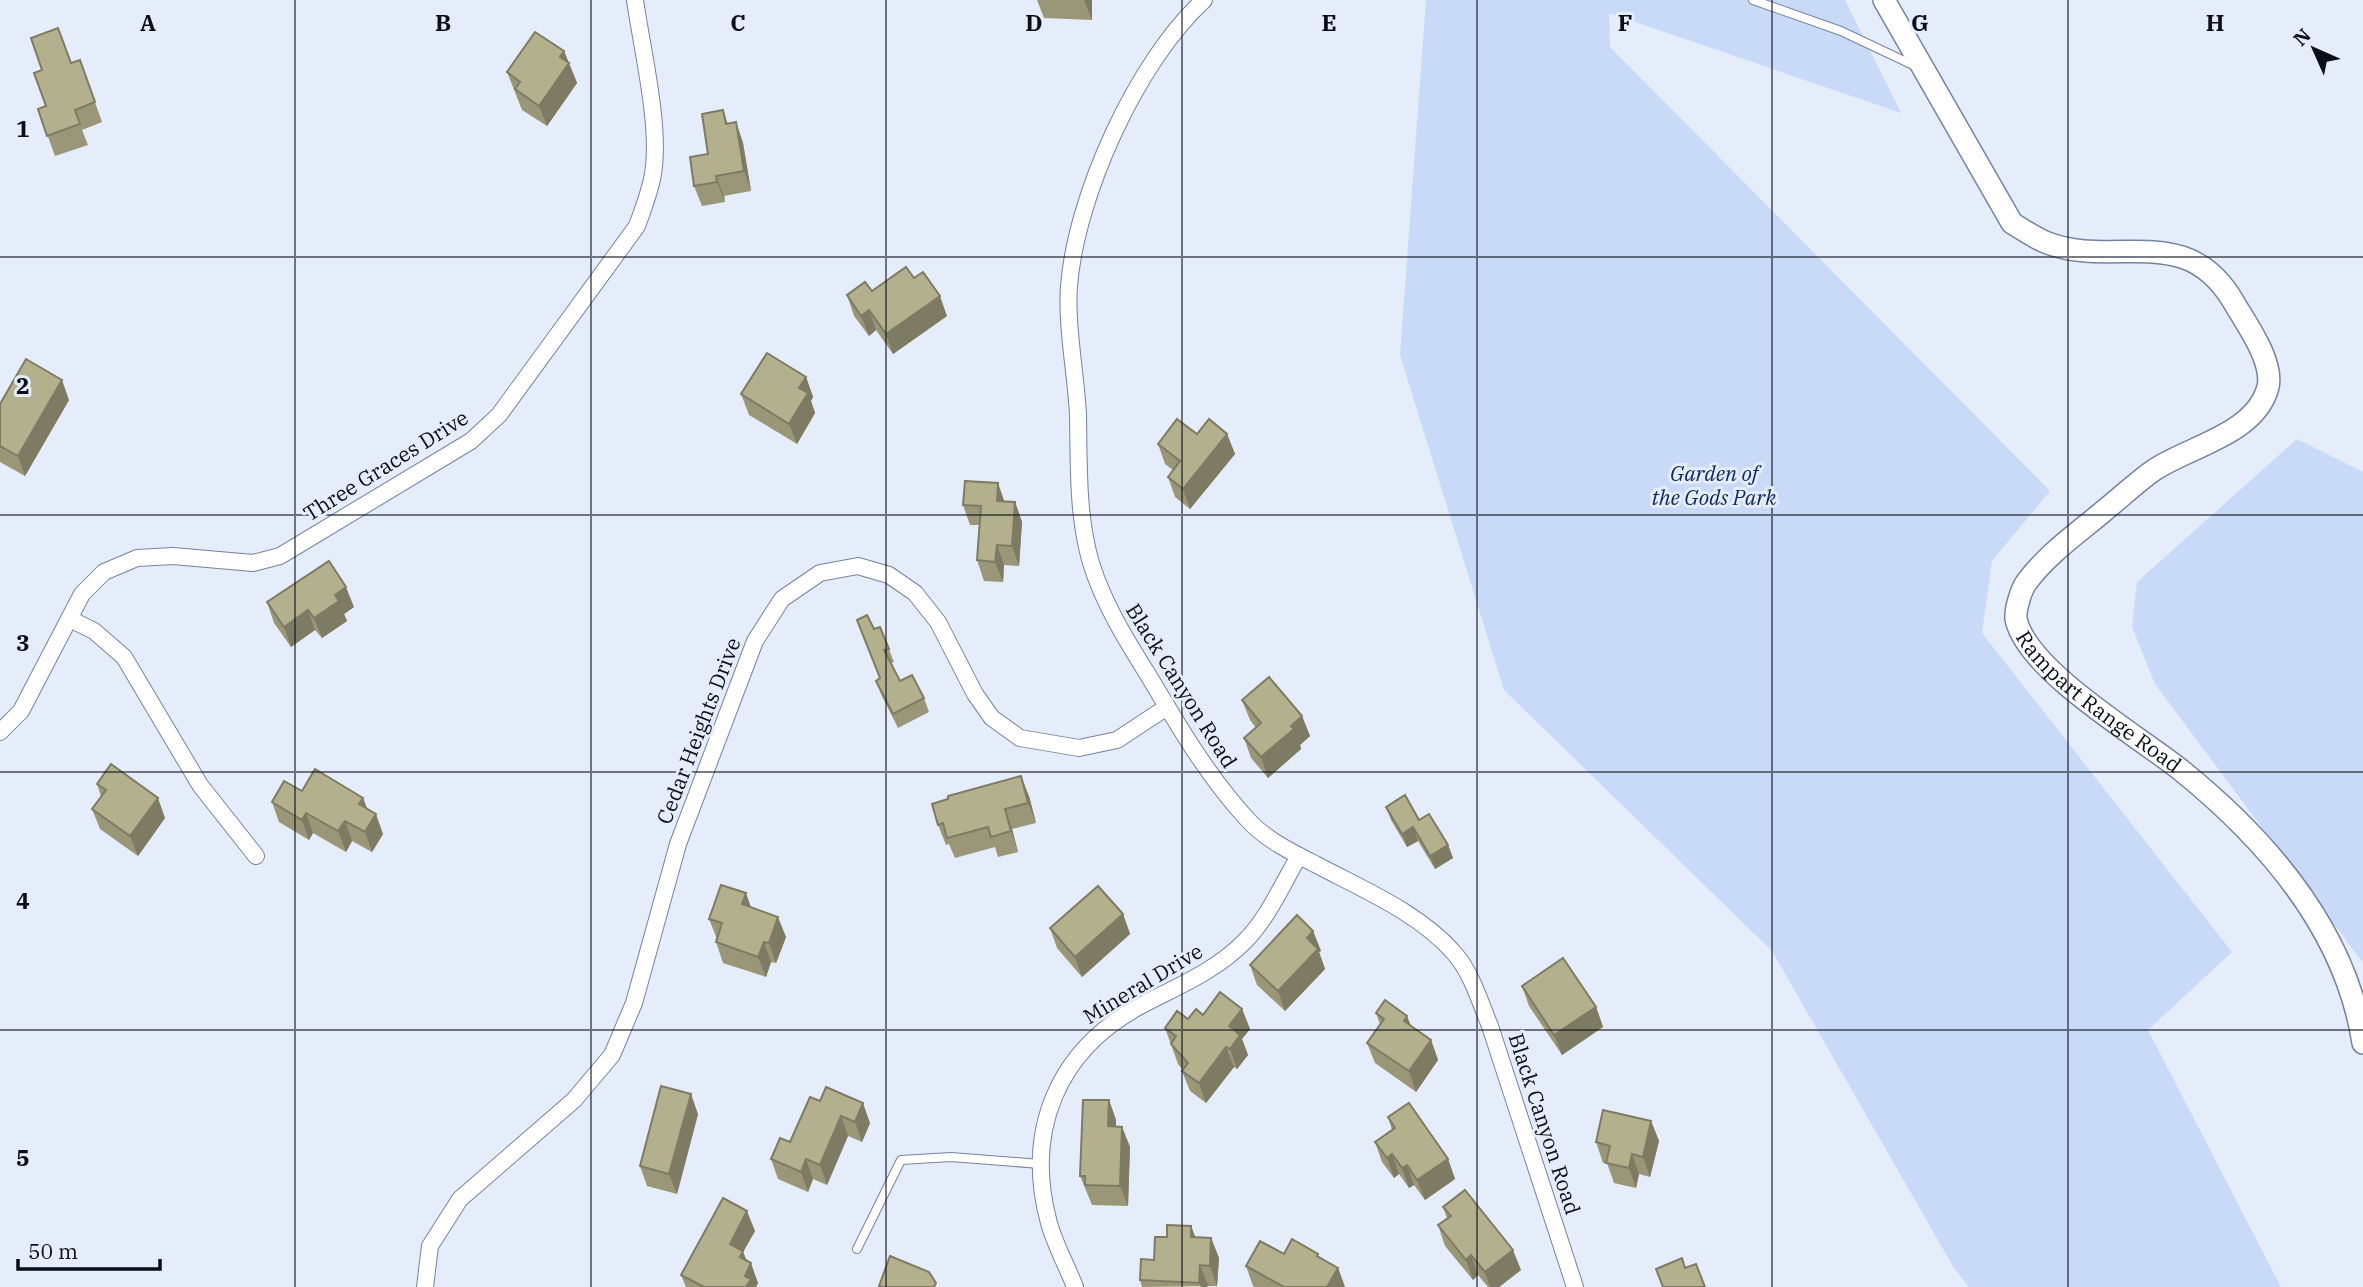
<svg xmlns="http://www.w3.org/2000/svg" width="2363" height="1287" font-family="'IBM Plex Serif',serif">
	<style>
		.green { fill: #c9d9f8 }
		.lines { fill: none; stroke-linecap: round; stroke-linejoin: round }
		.lane-casing { stroke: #7483a0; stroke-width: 10 }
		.street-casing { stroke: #7483a0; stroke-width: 18 }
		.secondary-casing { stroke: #7483a0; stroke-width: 24 }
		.lane { stroke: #fff; stroke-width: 8 }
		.street { stroke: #fff; stroke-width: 16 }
		.secondary { stroke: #fff; stroke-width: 21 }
		.wall { fill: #9a9779 }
		.shaded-wall { fill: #7d7b63 }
		.building { fill: #b3b08d; stroke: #7d7b63; stroke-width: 2 }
		.grid { fill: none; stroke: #090e18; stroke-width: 2; stroke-opacity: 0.55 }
		.labels { text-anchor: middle; stroke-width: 6; stroke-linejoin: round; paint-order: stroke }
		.street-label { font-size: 21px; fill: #090e18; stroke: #e6edfa }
		.park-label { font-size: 21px; font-style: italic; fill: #102865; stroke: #e6edfa }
		.grid-label { font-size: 23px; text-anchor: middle; font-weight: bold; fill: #090e18; stroke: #e6edfa; stroke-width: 6; stroke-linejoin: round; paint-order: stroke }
	</style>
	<rect width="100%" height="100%" fill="#e6edfa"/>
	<!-- green -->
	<g class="green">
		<path d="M 1426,0 L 1845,0 L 1901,113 L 1609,13 L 1610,47 L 2050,491 L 1992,561 L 1982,633 L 2232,952 L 2148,1030 L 2281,1287 L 1969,1287 L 1954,1268 L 1772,951 L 1504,690 L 1400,355 Z"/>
		<path d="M 2297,439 L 2363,472 L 2363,963 L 2155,684 L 2132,627 L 2137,582 Z"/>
	</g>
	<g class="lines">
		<defs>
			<g id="lane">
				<path d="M 1753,0 L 1841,31 L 1915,66"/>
				<path d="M 857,1249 L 901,1160 L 951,1157 L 1040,1164"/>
			</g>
			<g id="street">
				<path d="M 1204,0 C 1137,61 1076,196 1069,286 C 1066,326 1076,374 1078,415 C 1079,464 1077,515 1091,563 C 1104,605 1127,641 1150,678 C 1179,727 1209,778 1248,820 C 1265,839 1293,853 1315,864 C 1362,889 1420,913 1455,954 C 1472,974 1480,1002 1490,1026 L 1575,1287"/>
				<path d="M 70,619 L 94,631 L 124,657 L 200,785 L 256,856"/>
				<path d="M 0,732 L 21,711 L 82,594 L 104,572 L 137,558 L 173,556 L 253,563 L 280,556 L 471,441 L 499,415 L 637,226 C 643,209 650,192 653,174 C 661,126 642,50 635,0"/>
				<path d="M 425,1287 L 430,1246 L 460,1199 L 574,1100 L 612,1055 L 634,1003 L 678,844 L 755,641 L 782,599 L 820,573 L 858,566 L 889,575 L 915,593 L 938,622 L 975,694 L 992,718 L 1020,738 L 1079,748 L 1117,740 L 1167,707"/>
				<path d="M 1075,1287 C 1067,1266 1055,1245 1049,1223 C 1024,1131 1057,1050 1142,1005 C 1178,986 1216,971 1245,941 C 1268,918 1283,883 1299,856"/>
			</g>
			<g id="secondary">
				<path id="s1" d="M 1884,0 L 2012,223 C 2022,229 2033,237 2045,242 C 2114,270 2185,220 2233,301 C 2245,322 2274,361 2268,387 C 2256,434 2190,446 2154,470 C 2137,482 2121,497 2105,510 C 2078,533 2047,554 2026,583 C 2021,590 2015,610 2016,619 C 2027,671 2140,737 2182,771 C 2267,840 2346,931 2363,1043"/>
			</g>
		</defs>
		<!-- lane casing -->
		<use href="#lane" class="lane-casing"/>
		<!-- street casing -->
		<use href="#street" class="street-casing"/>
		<!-- secondary casing -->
		<use href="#secondary" class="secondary-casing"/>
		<!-- lane -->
		<use href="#lane" class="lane"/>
		<!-- street -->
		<use href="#street" class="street"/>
		<!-- secondary -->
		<use href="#secondary" class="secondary"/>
	</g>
	<!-- wall -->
	<g class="wall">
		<path d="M 1037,0 L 1092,0 L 1092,20 L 1044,18 Z"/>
		<path d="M 564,51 L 577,83 L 547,126 L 522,110 L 507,72 Z"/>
		<path d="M 80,60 L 102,122 L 82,130 L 88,145 L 55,156 L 38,109 L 46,106 L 71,63 Z"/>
		<path d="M 723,110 L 728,124 L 736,122 L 743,143 L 751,191 L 724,196 L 725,202 L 702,206 L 694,186 L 708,154 Z"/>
		<path d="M 914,278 L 947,316 L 893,354 L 876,330 L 869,336 L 854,316 L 847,295 L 872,291 Z"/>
		<path d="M 806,377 L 813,397 L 811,401 L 815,413 L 797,444 L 749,415 L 741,394 Z"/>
		<path d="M 69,400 L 25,476 L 0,462 L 0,404 Z"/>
		<path d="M 1197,434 L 1227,434 L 1235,454 L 1190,509 L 1175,497 L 1168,477 L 1173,470 L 1165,464 L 1158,444 Z"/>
		<path d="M 1005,501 L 1015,502 L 1022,522 L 1019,566 L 1004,565 L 1003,582 L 984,581 L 977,560 L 979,525 L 970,525 L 963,505 Z"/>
		<path d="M 267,602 L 354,607 L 344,614 L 347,621 L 322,638 L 315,630 L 291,647 L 274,623 Z"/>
		<path d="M 880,627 L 894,662 L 891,663 L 900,681 L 924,698 L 929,712 L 898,728 L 881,694 L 876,681 L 880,679 L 874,629 Z"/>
		<path d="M 1242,700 L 1302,716 L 1310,736 L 1300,745 L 1301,749 L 1268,778 L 1251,758 L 1244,738 L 1256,728 L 1250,720 Z"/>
		<path d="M 97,784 L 165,818 L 138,856 L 100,829 L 92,809 L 101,796 Z"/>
		<path d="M 302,791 L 363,798 L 367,808 L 383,834 L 372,852 L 352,841 L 346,852 L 313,833 L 309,840 L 279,822 L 272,802 Z"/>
		<path d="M 1029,796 L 1036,823 L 1012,829 L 1018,852 L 998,857 L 995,847 L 955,858 L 949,844 L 946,845 L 938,825 Z"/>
		<path d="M 1386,807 L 1419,820 L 1448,845 L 1453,858 L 1435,869 L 1418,841 L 1407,847 L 1391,820 Z"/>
		<path d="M 751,907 L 786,937 L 776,963 L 771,962 L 766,977 L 723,963 L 716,942 L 717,939 L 709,919 Z"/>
		<path d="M 1123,914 L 1130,934 L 1082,977 L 1057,948 L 1050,928 Z"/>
		<path d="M 1313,931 L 1321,951 L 1319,952 L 1325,969 L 1285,1011 L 1257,985 L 1250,965 Z"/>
		<path d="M 1522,986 L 1596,1007 L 1603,1027 L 1562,1055 L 1529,1006 Z"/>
		<path d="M 1242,1009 L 1250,1029 L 1242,1039 L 1248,1055 L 1237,1069 L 1234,1067 L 1206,1103 L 1190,1091 L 1182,1071 L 1183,1070 L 1178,1064 L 1165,1028 L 1203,1015 Z"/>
		<path d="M 1376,1013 L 1411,1027 L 1431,1040 L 1438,1060 L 1416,1092 L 1375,1063 L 1367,1043 L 1380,1024 Z"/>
		<path d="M 810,1097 L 870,1123 L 862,1142 L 848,1136 L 827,1185 L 813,1179 L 808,1192 L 778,1179 L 771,1159 L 790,1142 Z"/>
		<path d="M 1109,1100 L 1116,1120 L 1116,1126 L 1122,1127 L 1130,1147 L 1128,1206 L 1092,1205 L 1080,1176 Z"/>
		<path d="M 698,1114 L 677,1194 L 647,1186 L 640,1166 Z"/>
		<path d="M 1388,1117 L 1448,1159 L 1455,1179 L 1425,1200 L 1414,1185 L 1409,1188 L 1399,1174 L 1394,1178 L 1382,1162 L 1375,1142 L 1392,1130 Z"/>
		<path d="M 1651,1121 L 1659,1141 L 1650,1177 L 1639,1174 L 1636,1188 L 1614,1183 L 1607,1163 L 1603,1163 L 1596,1142 Z"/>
		<path d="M 1443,1207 L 1521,1270 L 1499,1287 L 1488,1287 L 1478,1275 L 1473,1280 L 1445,1246 L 1438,1225 L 1447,1218 Z"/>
		<path d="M 1191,1226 L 1195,1237 L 1211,1238 L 1219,1258 L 1217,1286 L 1142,1287 L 1140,1280 L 1154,1260 L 1167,1237 Z"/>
		<path d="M 755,1231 L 743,1252 L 747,1261 L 758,1283 L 756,1287 L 686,1287 L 681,1275 Z"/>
		<path d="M 1284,1254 L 1319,1257 L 1338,1268 L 1345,1287 L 1255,1287 L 1253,1286 L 1246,1266 Z"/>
	</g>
	<!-- shaded-wall -->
	<g class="shaded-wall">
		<path d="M 1084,0 L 1092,0 L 1092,20 Z"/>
		<path d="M 564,51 L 577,83 L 547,126 L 539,106 L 560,57 Z"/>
		<path d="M 736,122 L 743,143 L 751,191 L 744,171 Z"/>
		<path d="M 716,176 L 724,196 L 725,202 L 717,182 Z"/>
		<path d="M 940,296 L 947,316 L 893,354 L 886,334 Z"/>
		<path d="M 869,310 L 876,330 L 869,336 L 861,316 Z"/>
		<path d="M 806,377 L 813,397 L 811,401 L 815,413 L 797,444 L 789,424 L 799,388 Z"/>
		<path d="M 62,380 L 69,400 L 25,476 L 18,456 Z"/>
		<path d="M 1227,434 L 1235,454 L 1190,509 L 1183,489 Z"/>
		<path d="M 998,483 L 1005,503 L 997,501 Z"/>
		<path d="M 1015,502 L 1022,522 L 1019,566 L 1012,546 Z"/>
		<path d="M 997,545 L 1004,565 L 1003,582 L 995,562 Z"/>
		<path d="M 346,587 L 354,607 L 344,614 L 347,621 L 322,638 L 314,618 L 335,595 Z"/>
		<path d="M 308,610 L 315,630 L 291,647 L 284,627 Z"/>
		<path d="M 1302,716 L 1310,736 L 1300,745 L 1301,749 L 1268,778 L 1261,757 Z"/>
		<path d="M 1021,776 L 1029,796 L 1036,823 L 1028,803 Z"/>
		<path d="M 158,798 L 165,818 L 138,856 L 130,836 Z"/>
		<path d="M 363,798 L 370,818 L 359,804 Z"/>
		<path d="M 1005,809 L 1012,829 L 1018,852 L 1011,831 Z"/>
		<path d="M 306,813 L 313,833 L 309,840 L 302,820 Z"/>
		<path d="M 376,814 L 383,834 L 372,852 L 365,832 Z"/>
		<path d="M 345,821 L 352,841 L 346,852 L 338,831 Z"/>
		<path d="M 1413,827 L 1418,841 L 1407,847 L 1402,834 Z"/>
		<path d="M 1448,845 L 1453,858 L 1435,869 L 1430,856 Z"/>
		<path d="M 746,893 L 753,913 L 742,904 Z"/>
		<path d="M 1123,914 L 1130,934 L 1082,977 L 1075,957 Z"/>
		<path d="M 778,917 L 786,937 L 776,963 L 769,943 Z"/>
		<path d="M 1313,931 L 1321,951 L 1319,952 L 1325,969 L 1285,1011 L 1278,991 L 1307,938 Z"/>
		<path d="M 764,942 L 771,962 L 766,977 L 758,957 Z"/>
		<path d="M 1596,1007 L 1603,1027 L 1562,1055 L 1554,1035 Z"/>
		<path d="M 1242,1009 L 1250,1029 L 1242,1039 L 1248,1055 L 1237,1069 L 1230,1049 L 1229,1026 Z"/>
		<path d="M 1407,1016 L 1415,1036 L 1404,1021 Z"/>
		<path d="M 1431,1040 L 1438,1060 L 1416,1092 L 1409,1071 Z"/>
		<path d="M 1226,1047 L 1234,1067 L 1206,1103 L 1199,1083 Z"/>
		<path d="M 691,1094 L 698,1114 L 677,1194 L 669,1174 Z"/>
		<path d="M 1109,1100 L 1116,1120 L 1115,1146 L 1108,1126 Z"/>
		<path d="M 863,1103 L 870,1123 L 862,1142 L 855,1122 Z"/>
		<path d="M 841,1116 L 848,1136 L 827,1185 L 820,1165 Z"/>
		<path d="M 1651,1121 L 1659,1141 L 1650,1177 L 1643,1157 Z"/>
		<path d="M 1122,1127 L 1130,1147 L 1128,1206 L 1120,1186 Z"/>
		<path d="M 1392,1154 L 1399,1174 L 1394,1178 L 1387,1158 Z"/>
		<path d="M 1632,1154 L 1639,1174 L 1636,1188 L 1629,1168 Z"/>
		<path d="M 806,1159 L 813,1179 L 808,1192 L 801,1172 Z"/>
		<path d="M 1448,1159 L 1455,1179 L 1425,1200 L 1417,1180 Z"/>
		<path d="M 1407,1165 L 1414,1185 L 1409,1188 L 1402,1168 Z"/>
		<path d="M 747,1211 L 755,1231 L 743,1252 L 749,1267 L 751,1263 L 758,1283 L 756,1287 L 746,1287 L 730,1244 Z"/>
		<path d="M 1191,1226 L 1199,1246 L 1191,1237 Z"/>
		<path d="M 1211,1238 L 1219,1258 L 1217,1286 L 1210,1266 Z"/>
		<path d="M 1513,1250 L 1521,1270 L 1499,1287 L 1490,1287 L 1485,1272 Z"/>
		<path d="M 1471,1255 L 1478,1275 L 1473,1280 L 1466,1260 Z"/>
		<path d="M 1200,1265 L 1208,1285 L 1207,1287 L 1201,1287 L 1199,1283 Z"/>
		<path d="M 1338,1268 L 1345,1287 L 1327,1287 Z"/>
	</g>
	<!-- building -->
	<g class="building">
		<path d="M 58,28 L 71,63 L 80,60 L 95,102 L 75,110 L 80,124 L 47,136 L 38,109 L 46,106 L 34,73 L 42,70 L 31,38 Z"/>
		<path d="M 535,32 L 564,51 L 560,57 L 569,63 L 539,106 L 515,89 L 520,82 L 507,72 Z"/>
		<path d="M 723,110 L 726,124 L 736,122 L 744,171 L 716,176 L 717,182 L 694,186 L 690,157 L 708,154 L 702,114 Z"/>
		<path d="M 906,267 L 914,278 L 923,272 L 940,296 L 886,334 L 869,310 L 861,316 L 847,295 L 865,282 L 872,291 Z"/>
		<path d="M 767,353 L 806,377 L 799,388 L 808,393 L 789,424 L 741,394 Z"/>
		<path d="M 26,359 L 62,380 L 18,456 L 0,446 L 0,404 Z"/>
		<path d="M 1177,419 L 1197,434 L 1209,419 L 1227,434 L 1183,489 L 1168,477 L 1180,461 L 1158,444 Z"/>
		<path d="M 965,481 L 998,483 L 997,501 L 1015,502 L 1012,546 L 997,545 L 995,562 L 977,560 L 981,506 L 963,505 Z"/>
		<path d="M 329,561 L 346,587 L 335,595 L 339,601 L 314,618 L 308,610 L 284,627 L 267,602 Z"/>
		<path d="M 867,615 L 874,629 L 880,627 L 889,649 L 884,650 L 900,681 L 912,675 L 924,698 L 893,714 L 876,681 L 880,678 L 857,620 Z"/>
		<path d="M 1269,677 L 1302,716 L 1291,726 L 1294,729 L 1261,757 L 1244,738 L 1261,723 L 1242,700 Z"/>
		<path d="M 111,764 L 158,798 L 130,836 L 92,809 L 106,790 L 97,784 Z"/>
		<path d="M 315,769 L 363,798 L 359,804 L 376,814 L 365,832 L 345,821 L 338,831 L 306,813 L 302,820 L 272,802 L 284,781 L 302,791 Z"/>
		<path d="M 1021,776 L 1028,803 L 1005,809 L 1011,831 L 991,837 L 988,827 L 947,838 L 943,823 L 938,825 L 932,804 L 948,799 L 948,796 Z"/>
		<path d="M 1405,795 L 1419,820 L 1429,814 L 1448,845 L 1430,856 L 1413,827 L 1402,834 L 1386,807 Z"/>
		<path d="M 721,885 L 746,893 L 742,904 L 778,917 L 769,943 L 764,942 L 758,957 L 716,942 L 722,923 L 709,919 Z"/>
		<path d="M 1098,886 L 1123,914 L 1075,957 L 1050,928 Z"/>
		<path d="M 1297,915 L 1313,931 L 1307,938 L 1318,949 L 1278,991 L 1250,965 Z"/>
		<path d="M 1563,958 L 1596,1007 L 1554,1035 L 1522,986 Z"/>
		<path d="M 1220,992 L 1242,1009 L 1229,1026 L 1240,1035 L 1230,1049 L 1226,1047 L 1199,1083 L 1182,1071 L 1188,1063 L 1171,1044 L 1176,1036 L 1165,1028 L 1177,1011 L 1188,1019 L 1196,1009 L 1203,1015 Z"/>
		<path d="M 1385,1000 L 1407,1016 L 1404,1021 L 1431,1040 L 1409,1071 L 1367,1043 L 1384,1019 L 1376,1013 Z"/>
		<path d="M 661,1086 L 691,1094 L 669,1174 L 640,1166 Z"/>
		<path d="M 826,1087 L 863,1103 L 855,1122 L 841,1116 L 820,1165 L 806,1159 L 801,1172 L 771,1159 L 780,1138 L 790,1142 L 810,1097 L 820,1101 Z"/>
		<path d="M 1083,1100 L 1109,1100 L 1108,1126 L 1122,1127 L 1120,1186 L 1085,1185 L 1085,1176 L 1080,1176 Z"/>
		<path d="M 1409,1103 L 1448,1159 L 1417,1180 L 1407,1165 L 1402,1168 L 1392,1154 L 1387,1158 L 1375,1142 L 1395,1128 L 1388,1117 Z"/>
		<path d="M 1603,1110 L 1651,1121 L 1643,1157 L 1632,1154 L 1629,1168 L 1606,1163 L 1610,1146 L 1596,1142 Z"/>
		<path d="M 1465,1190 L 1513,1250 L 1485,1272 L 1471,1255 L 1466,1260 L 1438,1225 L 1451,1216 L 1443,1207 Z"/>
		<path d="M 723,1198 L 747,1211 L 730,1244 L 743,1251 L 740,1257 L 751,1263 L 745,1276 L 751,1279 L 746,1287 L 704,1287 L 681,1275 Z"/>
		<path d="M 1167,1225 L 1191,1226 L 1191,1237 L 1211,1238 L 1210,1266 L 1200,1265 L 1199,1283 L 1140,1280 L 1141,1259 L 1154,1260 L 1155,1237 L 1167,1237 Z"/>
		<path d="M 1292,1239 L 1318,1254 L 1317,1256 L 1338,1268 L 1327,1287 L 1284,1287 L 1246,1266 L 1260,1241 L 1284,1254 Z"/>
		<path d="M 890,1256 L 929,1272 L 936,1283 L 934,1287 L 883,1287 L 879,1286 Z"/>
		<path d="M 1682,1258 L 1685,1268 L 1696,1264 L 1705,1287 L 1663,1287 L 1656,1269 Z"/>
	</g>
	<!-- grid -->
	<path class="grid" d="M 295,0 L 295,1287M 591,0 L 591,1287M 886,0 L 886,1287M 1182,0 L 1182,1287M 1477,0 L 1477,1287M 1772,0 L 1772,1287M 2068,0 L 2068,1287M 0,257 L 2363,257M 0,515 L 2363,515M 0,772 L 2363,772M 0,1030 L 2363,1030"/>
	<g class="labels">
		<!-- street labels -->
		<g class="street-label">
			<text transform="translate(386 466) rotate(-32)" y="7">Three Graces Drive</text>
			<text transform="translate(1181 686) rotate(58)" y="7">Black Canyon Road</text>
			<text dy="7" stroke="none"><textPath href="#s1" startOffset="1071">Rampart Range Road</textPath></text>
			<text transform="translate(699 731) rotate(-69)" y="7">Cedar Heights Drive</text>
			<text transform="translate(1143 984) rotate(-31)" y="7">Mineral Drive</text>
			<text transform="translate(1544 1124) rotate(72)" y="7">Black Canyon Road</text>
		</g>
		<!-- park labels -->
		<g class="park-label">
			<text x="1714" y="481">Garden of<tspan x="1714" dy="24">the Gods Park</tspan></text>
		</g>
	</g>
	<g class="grid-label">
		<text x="148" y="31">A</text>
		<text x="443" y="31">B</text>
		<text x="738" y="31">C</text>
		<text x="1034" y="31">D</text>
		<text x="1329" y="31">E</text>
		<text x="1625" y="31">F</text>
		<text x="1920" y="31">G</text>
		<text x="2215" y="31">H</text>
		<text x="23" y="137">1</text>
		<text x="23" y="394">2</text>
		<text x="23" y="651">3</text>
		<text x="23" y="909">4</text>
		<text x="23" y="1166">5</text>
	</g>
	<!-- north arrow -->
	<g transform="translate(2314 49) rotate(315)" stroke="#e6edfa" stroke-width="5" paint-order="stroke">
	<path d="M0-5L12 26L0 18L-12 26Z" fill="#090e18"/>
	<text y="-10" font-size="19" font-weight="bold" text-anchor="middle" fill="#090e18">N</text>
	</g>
	<!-- scale -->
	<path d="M18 1259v10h142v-10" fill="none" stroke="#090e18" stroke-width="3.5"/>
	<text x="28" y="1259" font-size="21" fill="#090e18" stroke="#e6edfa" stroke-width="5" paint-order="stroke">50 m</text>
</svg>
